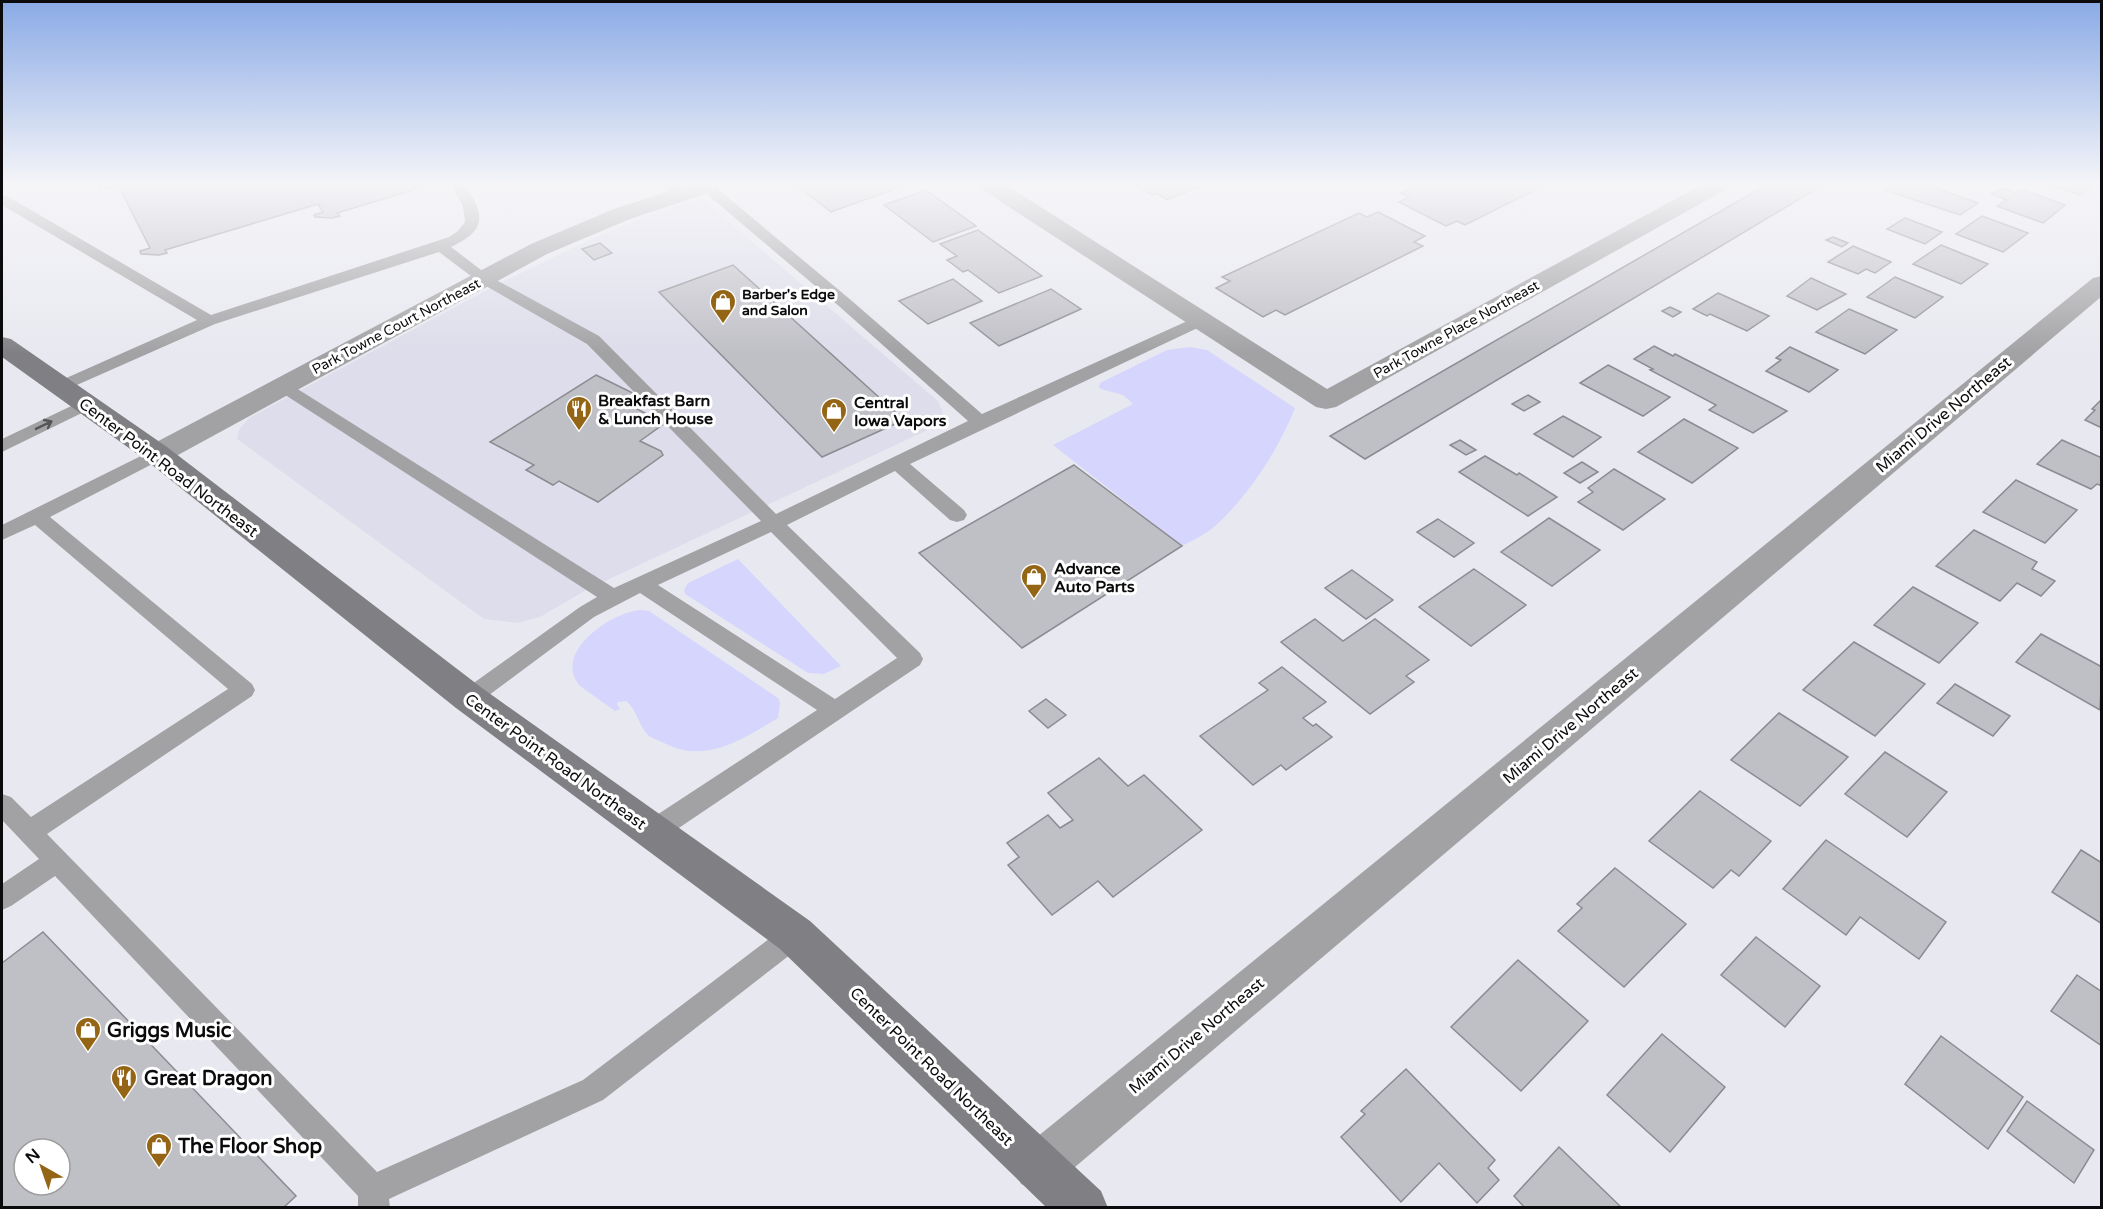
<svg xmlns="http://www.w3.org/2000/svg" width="2103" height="1209" font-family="'Varela Round',sans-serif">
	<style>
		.built { fill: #ddddeb }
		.green { fill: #d5d5fd }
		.building { fill: #bfbfc6; stroke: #8b8b91; stroke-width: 1.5; fill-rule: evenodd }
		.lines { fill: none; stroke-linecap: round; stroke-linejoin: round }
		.service { fill: #a2a2a5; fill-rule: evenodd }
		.minor { fill: #a2a2a5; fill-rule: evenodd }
		.secondary { fill: #808084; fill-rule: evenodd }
		.oneway { stroke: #565659 }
		.labels { text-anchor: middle; stroke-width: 6; stroke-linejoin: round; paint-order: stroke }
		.far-poi-label { font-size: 14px; font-weight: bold; fill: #0b0b0d; stroke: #fff; text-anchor: start }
		.far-street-label { font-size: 14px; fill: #0b0b0d; stroke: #fff }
		.poi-label { font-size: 16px; font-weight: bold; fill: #0b0b0d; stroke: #fff; text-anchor: start }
		.street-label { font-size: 16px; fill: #0b0b0d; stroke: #fff }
		.near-poi-label { font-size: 20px; font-weight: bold; fill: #0b0b0d; stroke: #fff; text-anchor: start }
	</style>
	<rect width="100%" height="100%" fill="#e8e9f0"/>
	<!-- built -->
	<path class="built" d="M 701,198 L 938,401 L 943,413 L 936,426 L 588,589 L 540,617 L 518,623 L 484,619 L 237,439 L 239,430 L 249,418 L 500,283 L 585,242 L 645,217 Z"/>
	<!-- green -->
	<g class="green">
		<path d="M 1190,347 L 1207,350 L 1295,408 C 1279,449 1247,498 1214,527 C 1206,534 1193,540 1182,546 L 1053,445 L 1133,404 L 1123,395 L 1101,389 L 1099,387 L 1100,383 L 1167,350 Z"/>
		<path d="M 738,559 L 841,666 L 824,674 L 808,673 L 685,594 L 684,590 L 688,583 Z"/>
		<path d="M 643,610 L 649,611 L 778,698 L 780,703 L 778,718 C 743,739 706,764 666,744 C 661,741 653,739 649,736 C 639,727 637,709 626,701 L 618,702 L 617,704 L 620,709 L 615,711 L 580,686 C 551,653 613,610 643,610 Z"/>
	</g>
	<!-- building -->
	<g class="building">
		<path d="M 97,185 L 413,185 L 417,189 L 337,213 L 340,216 L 332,218 L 315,217 L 314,215 L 323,212 L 318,204 L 165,250 L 167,253 L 159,255 L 141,254 L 140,251 L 150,248 L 118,185 L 100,190 Z"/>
		<path d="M 796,185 L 906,185 L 831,212 Z"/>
		<path d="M 1135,185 L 1203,185 L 1167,200 L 1156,193 L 1152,195 Z"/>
		<path d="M 1418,185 L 1545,185 L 1465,225 L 1457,221 L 1446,226 L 1399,202 L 1409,197 L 1401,193 Z"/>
		<path d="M 1766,185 L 1823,185 L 1365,459 L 1330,436 Z"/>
		<path d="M 1892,185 L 1928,185 L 1978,203 L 1960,215 L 1884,190 Z"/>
		<path d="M 2051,185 L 2094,185 L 2080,195 Z"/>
		<path d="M 2006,189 L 2015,193 L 2021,189 L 2065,205 L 2043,223 L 1997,206 L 2007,200 L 1991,194 L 1998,190 Z"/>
		<path d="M 926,190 L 976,226 L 933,242 L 884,205 Z"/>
		<path d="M 1378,212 L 1425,236 L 1414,242 L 1423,246 L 1285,315 L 1276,310 L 1263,317 L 1216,288 L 1230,281 L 1222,277 L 1359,213 L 1367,217 Z"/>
		<path d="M 1982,216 L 2028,233 L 2003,252 L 1956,234 Z"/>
		<path d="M 1905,218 L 1942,232 L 1925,244 L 1887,229 Z"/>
		<path d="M 978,230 L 1042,276 L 999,293 L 968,270 L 963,272 L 947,260 L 957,256 L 940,244 Z"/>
		<path d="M 1833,237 L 1848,243 L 1842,247 L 1826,240 Z"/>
		<path d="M 600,243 L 612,253 L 594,260 L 582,249 Z"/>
		<path d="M 1941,245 L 1988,264 L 1961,284 L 1913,264 Z"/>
		<path d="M 1853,246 L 1891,262 L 1875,273 L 1866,269 L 1858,274 L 1828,262 Z"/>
		<path d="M 733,265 L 904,420 L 822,457 L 659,292 Z"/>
		<path d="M 1895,277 L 1943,297 L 1915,318 L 1867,297 Z"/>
		<path d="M 1811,278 L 1846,294 L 1817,310 L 1787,296 Z"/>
		<path d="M 953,279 L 982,301 L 928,324 L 899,301 Z"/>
		<path d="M 1051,289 L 1081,309 L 999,346 L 970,323 Z"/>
		<path d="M 1718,293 L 1769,316 L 1747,331 L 1710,314 L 1707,316 L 1693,309 Z"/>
		<path d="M 1670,307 L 1681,312 L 1673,317 L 1662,311 Z"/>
		<path d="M 1849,309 L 1897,330 L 1865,354 L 1816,332 Z"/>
		<path d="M 1654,346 L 1673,356 L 1675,354 L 1787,411 L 1753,433 L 1709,410 L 1716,405 L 1650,370 L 1653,369 L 1634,359 Z"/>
		<path d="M 1790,347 L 1838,370 L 1809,392 L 1766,371 L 1781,360 L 1776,358 Z"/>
		<path d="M 1608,365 L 1670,397 L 1643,416 L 1580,383 Z"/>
		<path d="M 596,375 L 643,398 L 631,406 L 665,423 L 640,441 L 661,451 L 663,455 L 598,502 L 559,481 L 553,485 L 526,470 L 534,465 L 490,442 Z"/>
		<path d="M 1528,395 L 1540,402 L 1524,411 L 1512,404 Z"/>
		<path d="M 2102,399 L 2102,428 L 2085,420 L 2095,410 L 2092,409 Z"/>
		<path d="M 1563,416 L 1601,437 L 1573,457 L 1534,434 Z"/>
		<path d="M 1684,419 L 1738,448 L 1692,483 L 1638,452 Z"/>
		<path d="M 1460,440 L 1476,450 L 1466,455 L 1450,445 Z"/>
		<path d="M 2062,440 L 2102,458 L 2102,486 L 2097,484 L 2091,489 L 2037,464 Z"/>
		<path d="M 1485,456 L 1517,475 L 1519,473 L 1557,497 L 1528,516 L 1459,472 Z"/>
		<path d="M 1582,462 L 1598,472 L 1580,483 L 1564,473 Z"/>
		<path d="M 1074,465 L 1182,546 L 1022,648 L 919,553 Z"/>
		<path d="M 1614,469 L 1665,499 L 1623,530 L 1578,502 L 1593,492 L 1588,488 Z"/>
		<path d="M 2016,480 L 2077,510 L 2045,543 L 1983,512 Z"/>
		<path d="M 1549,518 L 1600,550 L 1552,586 L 1501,552 Z"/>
		<path d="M 1438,519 L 1474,543 L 1454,557 L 1417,532 Z"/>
		<path d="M 1974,530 L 2037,562 L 2032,569 L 2055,581 L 2041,596 L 2017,583 L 2000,601 L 1936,566 Z"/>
		<path d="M 1474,569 L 1526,605 L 1471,646 L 1419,607 Z"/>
		<path d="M 1352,570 L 1393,600 L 1366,619 L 1325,588 Z"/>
		<path d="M 1913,587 L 1978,623 L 1939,663 L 1874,625 Z"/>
		<path d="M 1315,619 L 1343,641 L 1375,619 L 1429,660 L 1406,676 L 1414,682 L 1370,714 L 1281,642 Z"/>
		<path d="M 2041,634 L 2102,667 L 2100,710 L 2016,662 Z"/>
		<path d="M 1854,642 L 1925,684 L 1875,736 L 1803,690 Z"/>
		<path d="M 1282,667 L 1326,702 L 1303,718 L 1313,726 L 1316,724 L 1332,737 L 1286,770 L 1281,765 L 1253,785 L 1200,736 L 1268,690 L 1259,683 Z"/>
		<path d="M 1955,684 L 2010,716 L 1993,736 L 1937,703 Z"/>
		<path d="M 1046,699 L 1066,715 L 1048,728 L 1029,711 Z"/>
		<path d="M 1779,713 L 1848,757 L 1800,806 L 1731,760 Z"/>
		<path d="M 1885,752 L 1947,792 L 1907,837 L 1845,794 Z"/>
		<path d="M 1099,758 L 1128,786 L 1144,775 L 1202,830 L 1113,897 L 1098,881 L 1052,915 L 1008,865 L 1019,857 L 1007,843 L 1048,815 L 1060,828 L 1073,820 L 1048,793 Z"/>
		<path d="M 1700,791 L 1771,841 L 1739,876 L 1731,870 L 1713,888 L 1649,841 Z"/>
		<path d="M 1826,840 L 1946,922 L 1919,959 L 1860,917 L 1846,935 L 1783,889 Z"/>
		<path d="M 2081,850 L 2102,863 L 2102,924 L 2052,892 Z"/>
		<path d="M 1615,868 L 1686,924 L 1624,987 L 1558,931 L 1582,908 L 1577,904 Z"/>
		<path d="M 43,932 L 296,1196 L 283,1208 L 2,1208 L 2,963 ZM 24,1149 L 60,1149 L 60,1185 L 24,1185 Z"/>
		<path d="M 1756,937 L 1820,986 L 1785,1027 L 1721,975 Z"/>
		<path d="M 1518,960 L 1588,1021 L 1521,1091 L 1451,1027 Z"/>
		<path d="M 2077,975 L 2102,992 L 2102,1046 L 2051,1011 Z"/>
		<path d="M 1662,1034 L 1725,1087 L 1670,1152 L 1607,1095 Z"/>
		<path d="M 1941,1036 L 2023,1097 L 1988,1149 L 1905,1084 Z"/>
		<path d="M 1406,1069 L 1495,1160 L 1488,1168 L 1499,1180 L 1477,1203 L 1439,1163 L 1401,1202 L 1341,1137 L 1365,1114 L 1361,1111 Z"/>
		<path d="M 2027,1101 L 2094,1150 L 2074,1183 L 2007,1131 Z"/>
		<path d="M 1559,1147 L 1621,1207 L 1621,1208 L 1525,1208 L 1514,1196 Z"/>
	</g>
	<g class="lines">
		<!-- service -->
		<g class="service">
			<path d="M 451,185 L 465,185 C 485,215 487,230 451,247 L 489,276 L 599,336 L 776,514 L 968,421 L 840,307 L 701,189 L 700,185 L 713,185 L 852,301 L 982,414 L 1194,318 L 1206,318 L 1208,321 L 1206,324 L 910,464 L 964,510 L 967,515 L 964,520 L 957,522 L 950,520 L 895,471 L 787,525 L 920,653 L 923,659 L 920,665 L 661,840 L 652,843 L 643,840 L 640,832 L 643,824 L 817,710 L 640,593 L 594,617 L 477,704 L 469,707 L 461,704 L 458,698 L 461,692 L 580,607 L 597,597 L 273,387 L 276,383 L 288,383 L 614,588 L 761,521 L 587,344 L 479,282 L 439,252 L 215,324 L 61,392 L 55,391 L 52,387 L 55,383 L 197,320 L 2,205 L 2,195 L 7,196 L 211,315 L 449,237 L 458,231 L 465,222 L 463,206 ZM 771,532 L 897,658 L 835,699 L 658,585 Z"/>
			<path d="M 662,185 L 677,185 L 687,195 L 685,198 L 675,198 Z"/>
			<path d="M 86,399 L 92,400 L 95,404 L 92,408 L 2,452 L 2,439 Z"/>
			<path d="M 157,448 L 164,450 L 166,454 L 164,458 L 50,517 L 252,684 L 255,690 L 252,696 L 47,834 L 377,1172 L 583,1080 L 786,926 L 795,923 L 804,926 L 808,935 L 804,944 L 603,1100 L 389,1199 L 390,1208 L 358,1208 L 358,1196 L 55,876 L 11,906 L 2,910 L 2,884 L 39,859 L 2,820 L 2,794 L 11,797 L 31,817 L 228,689 L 35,525 L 2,540 L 2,525 Z"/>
		</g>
		<!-- minor -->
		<g class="minor">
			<path d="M 687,185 L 720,185 L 717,190 L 630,219 L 547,254 L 167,461 L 157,463 L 147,461 L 142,454 L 147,447 L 531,244 L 614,209 Z"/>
			<path d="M 980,185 L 1006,185 L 1327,389 L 1701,185 L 1728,185 L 1725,190 L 1336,407 L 1326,409 L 1316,407 L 983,190 Z"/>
			<path d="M 2102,276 L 2102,296 L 1055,1184 L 1038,1191 L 1021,1184 L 1014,1167 L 1021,1150 L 2093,278 Z"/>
		</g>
		<!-- secondary -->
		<path class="secondary" d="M 2,337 L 11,339 L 167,447 L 482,688 L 810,921 L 1101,1191 L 1108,1208 L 1047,1208 L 780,949 L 456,708 L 147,461 L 2,357 Z"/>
	</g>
	<!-- one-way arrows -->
	<defs><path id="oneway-shaft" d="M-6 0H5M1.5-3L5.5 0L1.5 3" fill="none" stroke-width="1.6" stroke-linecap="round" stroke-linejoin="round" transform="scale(1.5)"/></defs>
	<use class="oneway" href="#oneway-shaft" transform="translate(44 425) rotate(-26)"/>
	<!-- sky -->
	<linearGradient id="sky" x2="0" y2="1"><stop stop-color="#8aaae6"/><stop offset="0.52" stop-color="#f5f5f8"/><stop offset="1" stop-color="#f5f5f8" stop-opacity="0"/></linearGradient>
	<rect width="2103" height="354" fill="url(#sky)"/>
	<!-- icons -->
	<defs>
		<symbol id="shop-pin" viewBox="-11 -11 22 30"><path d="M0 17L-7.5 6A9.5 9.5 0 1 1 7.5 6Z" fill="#946514" stroke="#fff"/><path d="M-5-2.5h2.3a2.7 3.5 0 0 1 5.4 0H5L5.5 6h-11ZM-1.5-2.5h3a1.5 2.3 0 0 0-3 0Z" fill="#fff"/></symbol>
		<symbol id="restaurant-pin" viewBox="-11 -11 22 30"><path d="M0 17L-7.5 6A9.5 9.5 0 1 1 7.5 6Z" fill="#946514" stroke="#fff"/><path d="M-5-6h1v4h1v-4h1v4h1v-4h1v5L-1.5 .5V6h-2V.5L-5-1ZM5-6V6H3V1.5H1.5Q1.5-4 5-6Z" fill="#fff"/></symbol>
	</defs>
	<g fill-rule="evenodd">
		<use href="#shop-pin" x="708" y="287" width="30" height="40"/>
		<use href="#restaurant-pin" x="564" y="394" width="30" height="40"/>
		<use href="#shop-pin" x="819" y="396" width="30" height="40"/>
		<use href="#shop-pin" x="1019" y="562" width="30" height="40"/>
		<use href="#shop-pin" x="73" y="1015" width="30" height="40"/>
		<use href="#restaurant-pin" x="109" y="1063" width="30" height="40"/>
		<use href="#shop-pin" x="144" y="1131" width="30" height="40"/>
	</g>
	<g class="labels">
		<!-- far-poi labels -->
		<g class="far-poi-label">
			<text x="742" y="299">Barber's Edge<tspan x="742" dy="16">and Salon</tspan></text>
		</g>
		<!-- far-street labels -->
		<g class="far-street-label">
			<text transform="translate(396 326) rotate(-28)" y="5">Park Towne Court Northeast</text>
			<text transform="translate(1456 329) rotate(-29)" y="5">Park Towne Place Northeast</text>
		</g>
		<!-- poi labels -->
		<g class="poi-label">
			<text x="598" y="406">Breakfast Barn<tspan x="598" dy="18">&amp; Lunch House</tspan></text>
			<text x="854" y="408">Central<tspan x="854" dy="18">Iowa Vapors</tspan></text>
			<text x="1054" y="574">Advance<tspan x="1054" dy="18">Auto Parts</tspan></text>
		</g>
		<!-- street labels -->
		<g class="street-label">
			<text transform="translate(1943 414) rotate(-40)" y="6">Miami Drive Northeast</text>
			<text transform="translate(169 467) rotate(37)" y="6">Center Point Road Northeast</text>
			<text transform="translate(1570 725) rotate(-40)" y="6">Miami Drive Northeast</text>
			<text transform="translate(556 761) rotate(36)" y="6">Center Point Road Northeast</text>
			<text transform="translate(1196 1035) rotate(-40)" y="6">Miami Drive Northeast</text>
			<text transform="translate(932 1066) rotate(44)" y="6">Center Point Road Northeast</text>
		</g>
		<!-- near-poi labels -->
		<g class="near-poi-label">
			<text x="107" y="1037">Griggs Music</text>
			<text x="144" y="1085">Great Dragon</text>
			<text x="178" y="1153">The Floor Shop</text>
		</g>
	</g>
	<!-- border -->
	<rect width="2103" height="1209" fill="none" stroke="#0b0b0d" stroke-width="6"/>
	<!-- north arrow -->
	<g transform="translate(42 1167) rotate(320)"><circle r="28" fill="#ffffff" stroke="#9d9d9e" stroke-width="1.5"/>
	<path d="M0-4.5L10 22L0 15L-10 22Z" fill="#946514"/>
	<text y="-9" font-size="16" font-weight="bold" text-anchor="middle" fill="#0b0b0d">N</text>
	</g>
</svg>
